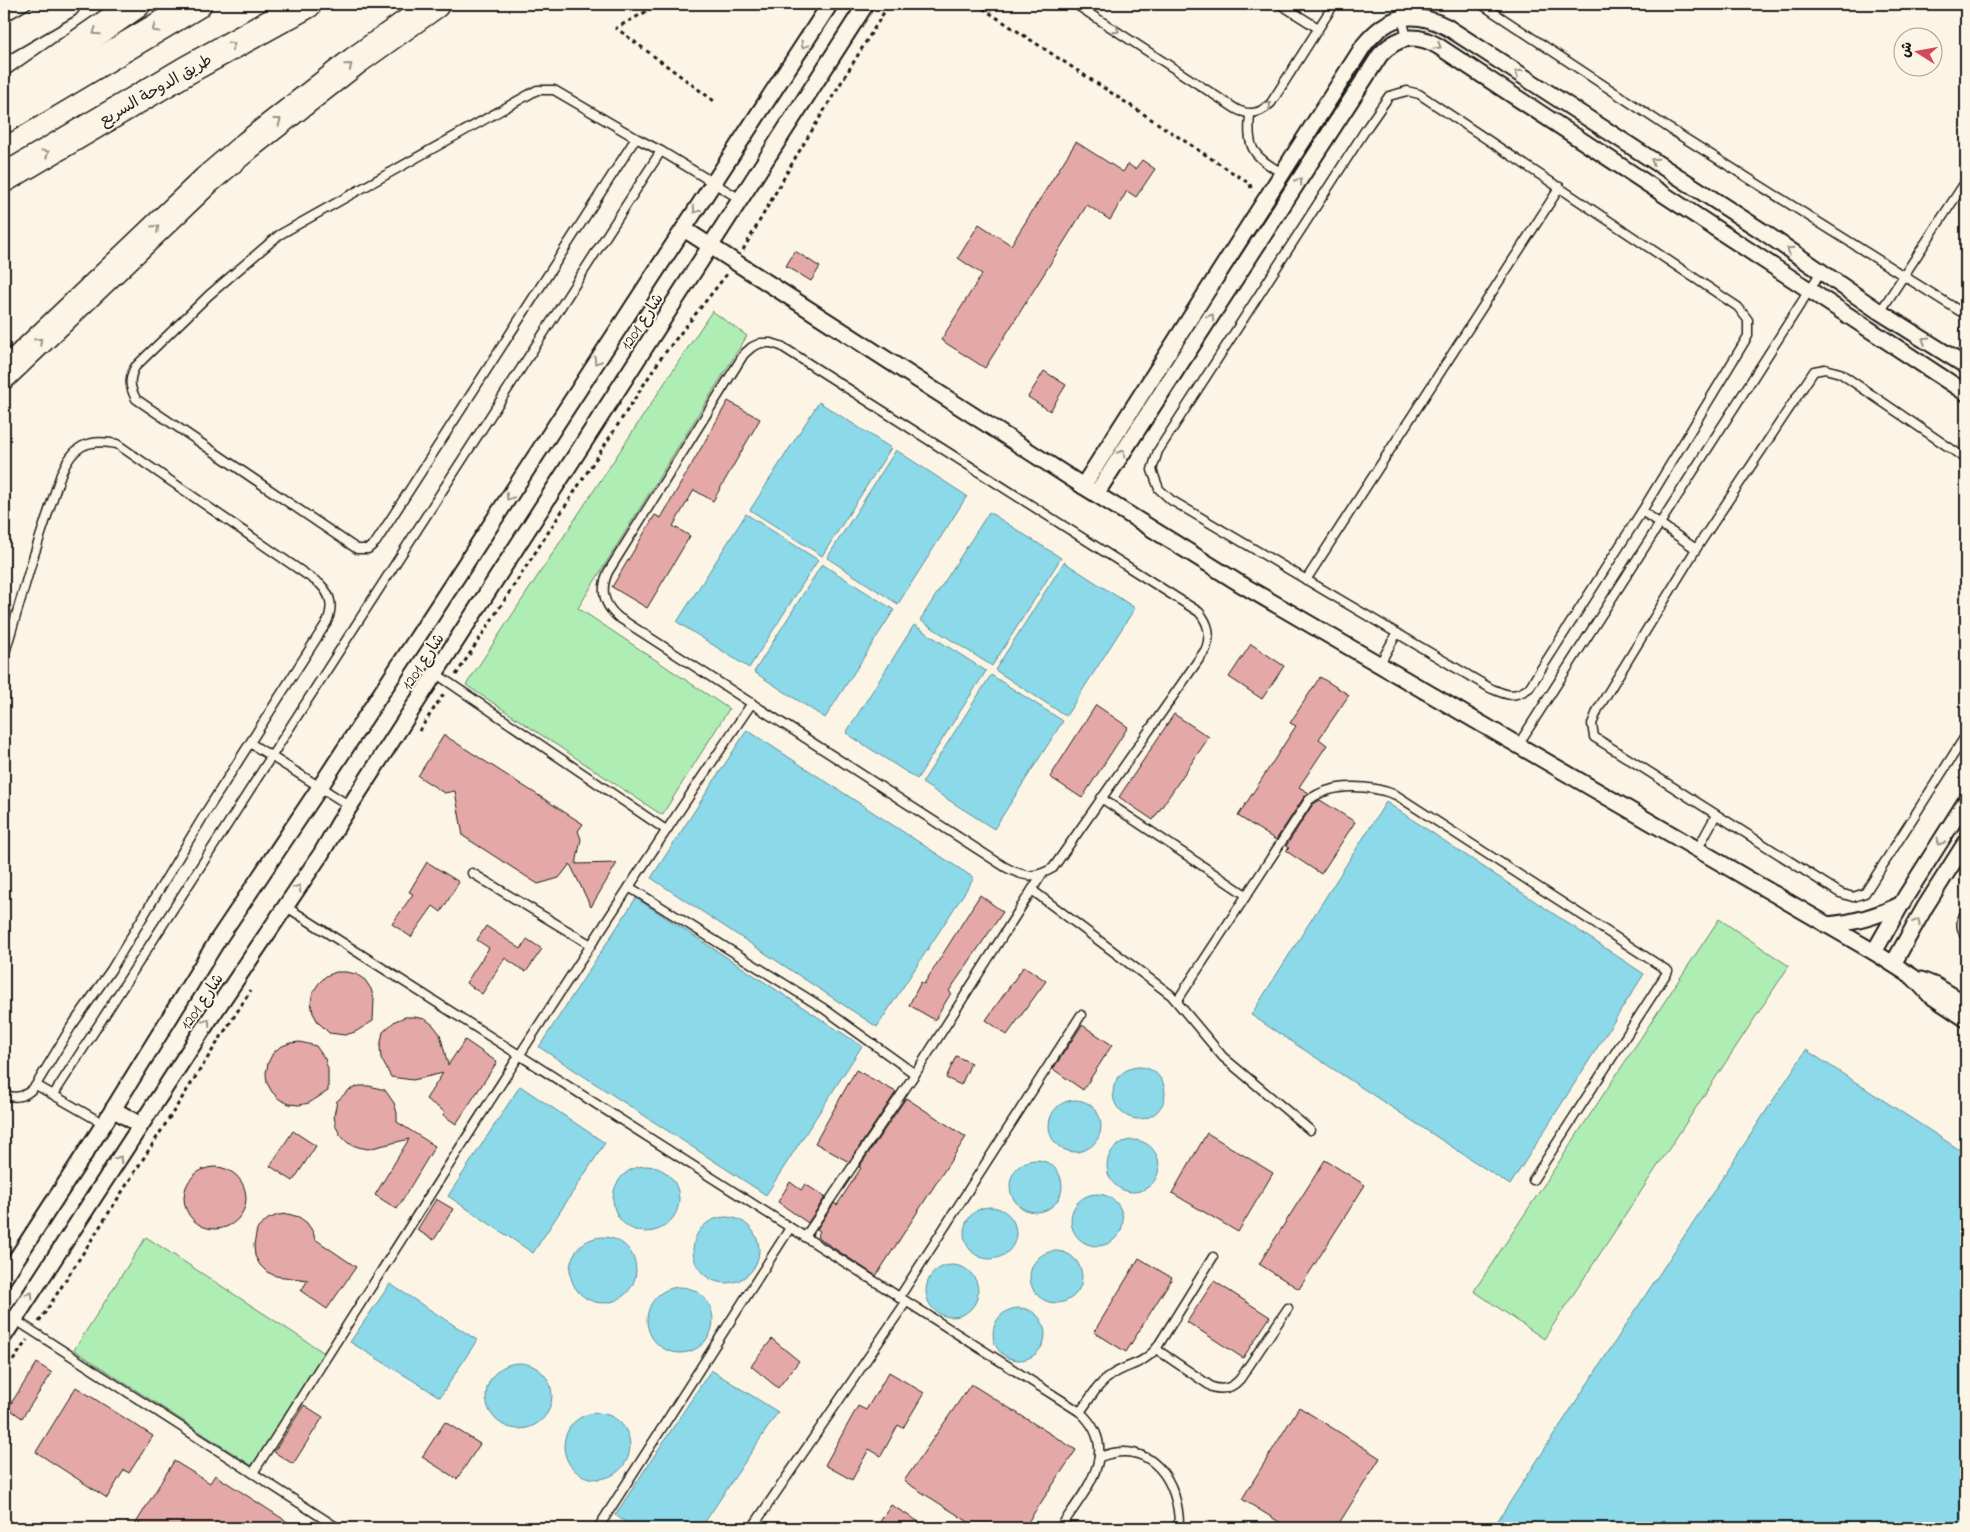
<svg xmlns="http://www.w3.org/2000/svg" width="1970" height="1532" font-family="'Indie Flower','Playpen Sans Arabic',sans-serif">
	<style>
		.green { fill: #aeedb4; stroke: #658468 }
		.water { fill: #8bd9e9; stroke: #5f8d97 }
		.building { fill: #e4a9a6; stroke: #1c1c1c }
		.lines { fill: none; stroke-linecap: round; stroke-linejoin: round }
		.service-casing { stroke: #1c1c1c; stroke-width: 11 }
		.minor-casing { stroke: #1c1c1c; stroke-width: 19 }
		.motorway-casing { stroke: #1c1c1c; stroke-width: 31 }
		.path { stroke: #1c1c1c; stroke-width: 3; stroke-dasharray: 4 4; stroke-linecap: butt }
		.service { stroke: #fcf5e5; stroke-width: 8 }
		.minor { stroke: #fcf5e5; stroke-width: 15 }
		.motorway { stroke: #fcf5e5; stroke-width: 28 }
		.oneway { stroke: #97938b }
		.labels { text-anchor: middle; stroke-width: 4; stroke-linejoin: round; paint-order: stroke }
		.street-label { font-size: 16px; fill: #1c1c1c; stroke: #fcf5e5 }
	</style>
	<rect width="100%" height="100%" fill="#fcf5e5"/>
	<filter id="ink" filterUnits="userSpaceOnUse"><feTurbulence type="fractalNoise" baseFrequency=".02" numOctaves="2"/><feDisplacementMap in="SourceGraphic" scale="10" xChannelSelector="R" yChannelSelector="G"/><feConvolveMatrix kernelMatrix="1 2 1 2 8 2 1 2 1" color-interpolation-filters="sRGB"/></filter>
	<g filter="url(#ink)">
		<!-- green -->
		<g class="green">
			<path d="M 712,311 L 747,336 L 578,608 L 729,709 L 662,815 L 466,685 Z"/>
			<path d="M 1719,919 L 1789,966 L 1544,1339 L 1474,1291 Z"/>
			<path d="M 146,1237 L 326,1354 L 254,1467 L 74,1350 Z"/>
		</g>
		<!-- water -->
		<g class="water">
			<path d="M 819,402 L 891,448 L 822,556 L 750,510 Z"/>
			<path d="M 896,450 L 967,496 L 898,604 L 827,558 Z"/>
			<path d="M 989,512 L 1061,558 L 992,666 L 920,620 Z"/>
			<path d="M 746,514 L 818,560 L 749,668 L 677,622 Z"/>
			<path d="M 1064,562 L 1135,608 L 1066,716 L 995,670 Z"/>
			<path d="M 822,564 L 894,610 L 825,718 L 754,672 Z"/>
			<path d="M 914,625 L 986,671 L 917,779 L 846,733 Z"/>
			<path d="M 991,675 L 1063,721 L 994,829 L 922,783 Z"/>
			<path d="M 747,730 L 974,878 L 877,1027 L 651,878 Z"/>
			<path d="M 1386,802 L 1644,974 L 1510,1185 L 1251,1015 Z"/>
			<path d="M 636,898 L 862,1046 L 766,1195 L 539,1047 Z"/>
			<path d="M 1806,1050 L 1966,1154 L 1966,1528 L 1493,1528 Z"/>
			<circle cx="1139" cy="1093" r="26"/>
			<path d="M 520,1086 L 605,1143 L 533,1253 L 448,1196 Z"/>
			<circle cx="1075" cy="1126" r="26"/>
			<circle cx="1133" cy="1166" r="26"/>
			<circle cx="1036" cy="1186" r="26"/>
			<circle cx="646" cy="1199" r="33"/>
			<circle cx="1097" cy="1220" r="26"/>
			<circle cx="990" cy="1233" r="26"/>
			<circle cx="726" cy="1250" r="33"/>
			<circle cx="603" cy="1270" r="33"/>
			<circle cx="1056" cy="1277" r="26"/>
			<circle cx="952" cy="1291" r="26"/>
			<path d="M 390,1284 L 477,1340 L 440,1397 L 350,1342 Z"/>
			<circle cx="680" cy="1320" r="33"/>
			<circle cx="1019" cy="1334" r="26"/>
			<circle cx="519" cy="1396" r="33"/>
			<path d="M 711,1370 L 778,1412 L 701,1528 L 634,1528 L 615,1515 Z"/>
			<circle cx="597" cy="1446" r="33"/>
		</g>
		<!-- building -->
		<g class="building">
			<path d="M 1076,142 L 1123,172 L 1128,164 L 1135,169 L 1142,160 L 1155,169 L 1136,197 L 1127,191 L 1110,220 L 1087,205 L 985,368 L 941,340 L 982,274 L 958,258 L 979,224 L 1011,245 Z"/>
			<path d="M 795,251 L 820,267 L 811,281 L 786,266 Z"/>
			<path d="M 1044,371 L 1066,385 L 1050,411 L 1028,397 Z"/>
			<path d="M 728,401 L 760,419 L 713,501 L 694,490 L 673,526 L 690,536 L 647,608 L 612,587 L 655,515 L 661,518 Z"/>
			<path d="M 1251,644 L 1284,666 L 1262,699 L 1229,677 Z"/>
			<path d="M 1320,677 L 1349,695 L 1319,739 L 1327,745 L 1299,787 L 1309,793 L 1304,797 L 1276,840 L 1238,816 L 1296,726 L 1290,723 Z"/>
			<path d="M 1096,705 L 1128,727 L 1082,798 L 1050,777 Z"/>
			<path d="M 1174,714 L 1209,737 L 1153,820 L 1119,797 Z"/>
			<path d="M 444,735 L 583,824 L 578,831 L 581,839 L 576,864 L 617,863 L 591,907 L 570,864 L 559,878 L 538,884 L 463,836 L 455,791 L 444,793 L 418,776 Z"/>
			<path d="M 1320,800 L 1355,822 L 1321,874 L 1286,851 L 1289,848 L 1286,846 L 1313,804 Z"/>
			<path d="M 427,862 L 459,882 L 441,912 L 433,906 L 411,937 L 392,924 L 413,894 L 409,892 Z"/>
			<path d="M 980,895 L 1003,912 L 949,991 L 951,993 L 935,1020 L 909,1005 L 921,982 L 924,984 Z"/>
			<path d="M 486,926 L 521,949 L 527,939 L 542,949 L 526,972 L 505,958 L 482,994 L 466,983 L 489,948 L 477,940 Z"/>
			<path d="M 1024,966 L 1046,981 L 1007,1035 L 986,1020 Z"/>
			<path d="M 336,972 L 346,972 L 356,974 L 365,980 L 371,989 L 374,999 L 373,1021 L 355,1032 L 345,1035 L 329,1033 L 318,1022 L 313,1013 L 311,1002 L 313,992 L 319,983 L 326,976 Z"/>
			<path d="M 405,1017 L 415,1017 L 425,1019 L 433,1025 L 440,1034 L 448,1065 L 465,1040 L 497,1062 L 456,1124 L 443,1115 L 445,1112 L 426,1099 L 443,1073 L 413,1080 L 391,1077 L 381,1058 L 380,1047 L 383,1032 L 395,1021 Z"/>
			<path d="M 1082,1025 L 1112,1045 L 1083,1090 L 1053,1069 Z"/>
			<path d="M 300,1042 L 316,1046 L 325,1059 L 328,1069 L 328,1091 L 309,1103 L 299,1105 L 289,1104 L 279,1099 L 272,1092 L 267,1083 L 266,1073 L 268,1063 L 273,1053 L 280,1047 L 290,1043 Z"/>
			<path d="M 956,1056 L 971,1063 L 961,1085 L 946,1078 Z"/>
			<path d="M 856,1070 L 896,1092 L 849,1162 L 815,1143 Z"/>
			<path d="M 359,1086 L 369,1086 L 385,1090 L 394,1103 L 397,1113 L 397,1122 L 435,1146 L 397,1209 L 375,1195 L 409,1139 L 368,1149 L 358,1147 L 348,1143 L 341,1136 L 336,1127 L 334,1116 L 337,1101 L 349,1090 Z"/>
			<path d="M 906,1098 L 966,1137 L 876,1276 L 817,1237 L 820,1231 L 817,1229 L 834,1203 L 837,1205 L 861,1168 L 859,1167 Z"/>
			<path d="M 293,1131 L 316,1146 L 293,1181 L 270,1166 Z"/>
			<path d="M 1207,1133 L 1273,1173 L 1238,1232 L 1172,1193 Z"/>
			<path d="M 1325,1160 L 1365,1185 L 1299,1289 L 1259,1264 Z"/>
			<circle cx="215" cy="1198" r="31"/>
			<path d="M 790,1182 L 801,1190 L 805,1184 L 825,1197 L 808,1223 L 778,1202 Z"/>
			<path d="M 436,1199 L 453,1209 L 434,1240 L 417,1230 Z"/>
			<path d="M 288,1214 L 299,1217 L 307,1223 L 313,1232 L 315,1239 L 356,1267 L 327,1309 L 301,1291 L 308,1280 L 276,1276 L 267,1272 L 260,1265 L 255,1256 L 254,1245 L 257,1229 L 268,1219 L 278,1215 Z"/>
			<path d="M 1139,1258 L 1172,1278 L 1126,1352 L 1094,1332 Z"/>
			<path d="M 1214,1281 L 1270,1317 L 1243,1358 L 1187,1322 Z"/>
			<path d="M 772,1339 L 799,1361 L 778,1388 L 751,1366 Z"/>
			<path d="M 37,1363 L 52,1373 L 22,1418 L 8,1408 Z"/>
			<path d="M 889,1372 L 924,1393 L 903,1428 L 898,1425 L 881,1456 L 869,1449 L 852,1480 L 825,1465 L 858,1406 L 866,1410 Z"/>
			<path d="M 971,1384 L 1076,1450 L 1024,1528 L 978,1528 L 904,1481 Z"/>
			<path d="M 76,1387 L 153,1436 L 129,1473 L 124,1470 L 107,1498 L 36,1452 Z"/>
			<path d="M 304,1405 L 323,1417 L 293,1464 L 274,1452 Z"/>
			<path d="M 1299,1407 L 1380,1458 L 1336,1528 L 1289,1528 L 1242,1499 Z"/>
			<path d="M 445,1422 L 480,1444 L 457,1479 L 422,1457 Z"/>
			<path d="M 174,1461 L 210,1483 L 215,1475 L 297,1528 L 133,1528 Z"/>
			<path d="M 891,1505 L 929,1528 L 876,1528 Z"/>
		</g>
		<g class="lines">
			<defs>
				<g id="service">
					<path d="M 1075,4 L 1236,109 C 1249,116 1260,114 1271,103 L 1334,4"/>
					<path d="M 1280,4 L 1318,28"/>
					<path d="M 1403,4 L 1402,18 L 1407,38"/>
					<path d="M 1481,4 L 1670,129 L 1966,315"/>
					<path d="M 1407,91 L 1419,94 L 1738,307 L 1748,320 L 1748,336 L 1642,511 L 1529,688 C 1513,699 1507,695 1490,688 L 1171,500 L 1159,489 L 1152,470 L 1158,451 L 1368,126 L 1389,96 Z"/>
					<path d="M 1250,114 C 1247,149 1252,155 1282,173"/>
					<path d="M 636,138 L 376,542 L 368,549 L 357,549 L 136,399 C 129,386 129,379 135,367 L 209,295 L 279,235 L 537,90 L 554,90 L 636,138 L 661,151 L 740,199"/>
					<path d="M 1880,312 L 1966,181"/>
					<path d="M 761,343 L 771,343 L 781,346 L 1199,612 C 1209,624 1211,634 1206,649 L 1053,868 C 1034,879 1024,877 1005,867 L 618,617 C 603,604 600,590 608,572 L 744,354 L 752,347 Z"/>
					<path d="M 1966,459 L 1840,373 L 1825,369 L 1814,371 L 1696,549 L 1598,709 L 1592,724 L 1594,737 L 1840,893 L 1853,897 L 1865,893 L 1966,735"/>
					<path d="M 1642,511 L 1696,549"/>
					<path d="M 1306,580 L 1560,187"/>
					<path d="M 4,656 L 33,558 L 61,474 C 73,446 87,438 117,444 L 320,584 C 332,596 333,607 327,622 L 206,812 L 111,970 L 71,1027 L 36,1085 C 27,1096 18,1099 4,1095"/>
					<path d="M 1379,665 L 1397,633"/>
					<path d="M 435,673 L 666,830"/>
					<path d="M 250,743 L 350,806"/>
					<path d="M 1518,745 L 1821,272"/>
					<path d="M 1101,798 L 1246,895"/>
					<path d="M 1697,850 L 1716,815"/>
					<path d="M 472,873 L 591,945"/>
					<path d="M 629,887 L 823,1008 L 915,1074"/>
					<path d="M 1032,890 L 1171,995 L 1223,1057 L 1310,1130"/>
					<path d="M 285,906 L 1080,1412 C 1123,1451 1084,1492 1060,1528"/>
					<path d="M 1966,911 C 1960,921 1960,928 1966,938"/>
					<path d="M 1177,1001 L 1309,800 C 1332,782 1371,785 1396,795 L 1668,971 L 1533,1180"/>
					<path d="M 36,1085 L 104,1124"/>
					<path d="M 54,1094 L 661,151"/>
					<path d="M 805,1237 L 915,1074 L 1042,874"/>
					<path d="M 899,1298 L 1081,1015"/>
					<path d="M 14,1319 L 338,1528"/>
					<path d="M 1156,1349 L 1212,1387 C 1224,1391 1232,1388 1240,1379 L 1288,1308"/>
					<path d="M 1080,1412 C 1090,1399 1098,1383 1113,1374 C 1131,1363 1140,1366 1156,1349 L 1213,1257"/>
					<path d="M 1100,1457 C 1151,1437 1180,1482 1179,1528"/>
					<path d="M 253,1473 C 417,1215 580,956 752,703"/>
					<path d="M 598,1528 L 790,1228"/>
					<path d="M 752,1528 L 906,1302"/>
				</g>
				<g id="minor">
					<path d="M 684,229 L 1083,486 L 1239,583 L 1874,952 L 1913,977 L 1930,995 L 1966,1019"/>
					<path d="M 1083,486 L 1364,45 C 1388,15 1413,9 1447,27 L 1762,231 L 1880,312 L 1966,366"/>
					<path d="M 1096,494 L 1380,55 C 1397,36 1416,33 1438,46 L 1966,393"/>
					<path d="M 1827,925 C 1855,923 1878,916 1902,904"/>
					<path d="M 1874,952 L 1906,896 L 1966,801"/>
					<path d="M 1893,964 L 1925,907 L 1966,842"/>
					<path d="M 1921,980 L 1936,986 L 1966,1004"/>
					<path d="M 113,1109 L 140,1125"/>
					<path d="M 4,1278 L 104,1124 L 217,941 L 320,787 L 830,4"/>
					<path d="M 4,1336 L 209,1020 L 321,854 L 339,823 L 866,4"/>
				</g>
				<g id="motorway">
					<path d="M 4,40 L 66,4"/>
					<path d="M 4,96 L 136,4"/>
					<path d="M 4,119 L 197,4"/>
					<path d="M 4,178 L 187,70 L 307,4"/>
					<path d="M 4,374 L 207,180 L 248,145 L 355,61 L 435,4"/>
				</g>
			</defs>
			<!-- service casing -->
			<use href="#service" class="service-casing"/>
			<!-- minor casing -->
			<use href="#minor" class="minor-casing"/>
			<!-- motorway casing -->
			<use href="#motorway" class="motorway-casing"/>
			<!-- path -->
			<g class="path">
				<path d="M 660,4 L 616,28 L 714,101"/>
				<path d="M 976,4 L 1250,184 L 1252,192"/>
				<path d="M 4,11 L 15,4"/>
				<path d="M 743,250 L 797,155 L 889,4"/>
				<path d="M 456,675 L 661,358 L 727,274"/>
				<path d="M 419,731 L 445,692"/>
				<path d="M 39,1322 L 251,990"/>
				<path d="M 4,1374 L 27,1340"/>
			</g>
			<!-- service -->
			<use href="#service" class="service"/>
			<!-- minor -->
			<use href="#minor" class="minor"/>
			<!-- motorway -->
			<use href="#motorway" class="motorway"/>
		</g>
		<!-- one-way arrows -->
		<defs><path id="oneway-chevron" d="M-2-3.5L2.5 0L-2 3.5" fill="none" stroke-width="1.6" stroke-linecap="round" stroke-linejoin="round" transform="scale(1.25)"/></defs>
		<g class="oneway">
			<use href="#oneway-chevron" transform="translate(155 29) rotate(149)"/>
			<use href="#oneway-chevron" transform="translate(1116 30) rotate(33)"/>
			<use href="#oneway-chevron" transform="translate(96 32) rotate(145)"/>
			<use href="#oneway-chevron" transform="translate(232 45) rotate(-29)"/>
			<use href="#oneway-chevron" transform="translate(804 45) rotate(123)"/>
			<use href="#oneway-chevron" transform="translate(1438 46) rotate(31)"/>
			<use href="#oneway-chevron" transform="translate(349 66) rotate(-39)"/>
			<use href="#oneway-chevron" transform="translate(1518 73) rotate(-147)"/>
			<use href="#oneway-chevron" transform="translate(1268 105) rotate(-45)"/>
			<use href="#oneway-chevron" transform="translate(278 121) rotate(-37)"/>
			<use href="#oneway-chevron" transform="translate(46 153) rotate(-31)"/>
			<use href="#oneway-chevron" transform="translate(1654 161) rotate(-147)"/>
			<use href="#oneway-chevron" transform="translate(1299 181) rotate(-57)"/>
			<use href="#oneway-chevron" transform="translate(696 210) rotate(123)"/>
			<use href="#oneway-chevron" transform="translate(156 228) rotate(-44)"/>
			<use href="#oneway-chevron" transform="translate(1790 250) rotate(-146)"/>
			<use href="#oneway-chevron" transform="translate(1211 317) rotate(-57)"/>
			<use href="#oneway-chevron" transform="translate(1925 340) rotate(-148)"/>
			<use href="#oneway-chevron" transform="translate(39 341) rotate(-44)"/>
			<use href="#oneway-chevron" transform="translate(597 361) rotate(123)"/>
			<use href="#oneway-chevron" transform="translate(1122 453) rotate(-57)"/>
			<use href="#oneway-chevron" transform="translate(509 497) rotate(123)"/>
			<use href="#oneway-chevron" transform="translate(1940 842) rotate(122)"/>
			<use href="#oneway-chevron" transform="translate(298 888) rotate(-56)"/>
			<use href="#oneway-chevron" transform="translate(1917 922) rotate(-61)"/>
			<use href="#oneway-chevron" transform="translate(207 1022) rotate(-57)"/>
			<use href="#oneway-chevron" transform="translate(119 1159) rotate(-57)"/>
			<use href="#oneway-chevron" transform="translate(30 1295) rotate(-57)"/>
		</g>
	</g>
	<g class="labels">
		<!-- street labels -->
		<g class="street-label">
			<text transform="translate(155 89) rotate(-30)" y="6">طريق الدوحة السريع</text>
			<text transform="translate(641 321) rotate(-57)" y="6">شارع 1201</text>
			<text transform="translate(422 661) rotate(-57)" y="6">شارع 1201</text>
			<text transform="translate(201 1001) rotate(-56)" y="6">شارع 1201</text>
		</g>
	</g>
	<!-- margin -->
	<rect width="1970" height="1532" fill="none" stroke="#fcf5e5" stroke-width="20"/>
	<rect x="10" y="10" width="1950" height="1512" fill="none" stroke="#1c1c1c" stroke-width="2" filter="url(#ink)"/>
	<!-- north arrow -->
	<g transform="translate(1918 52) rotate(281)"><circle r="24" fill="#fcf5e5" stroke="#a29e95"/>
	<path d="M0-4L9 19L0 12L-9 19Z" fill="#d1495b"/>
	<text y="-8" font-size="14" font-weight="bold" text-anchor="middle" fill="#1c1c1c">ش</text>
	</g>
</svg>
